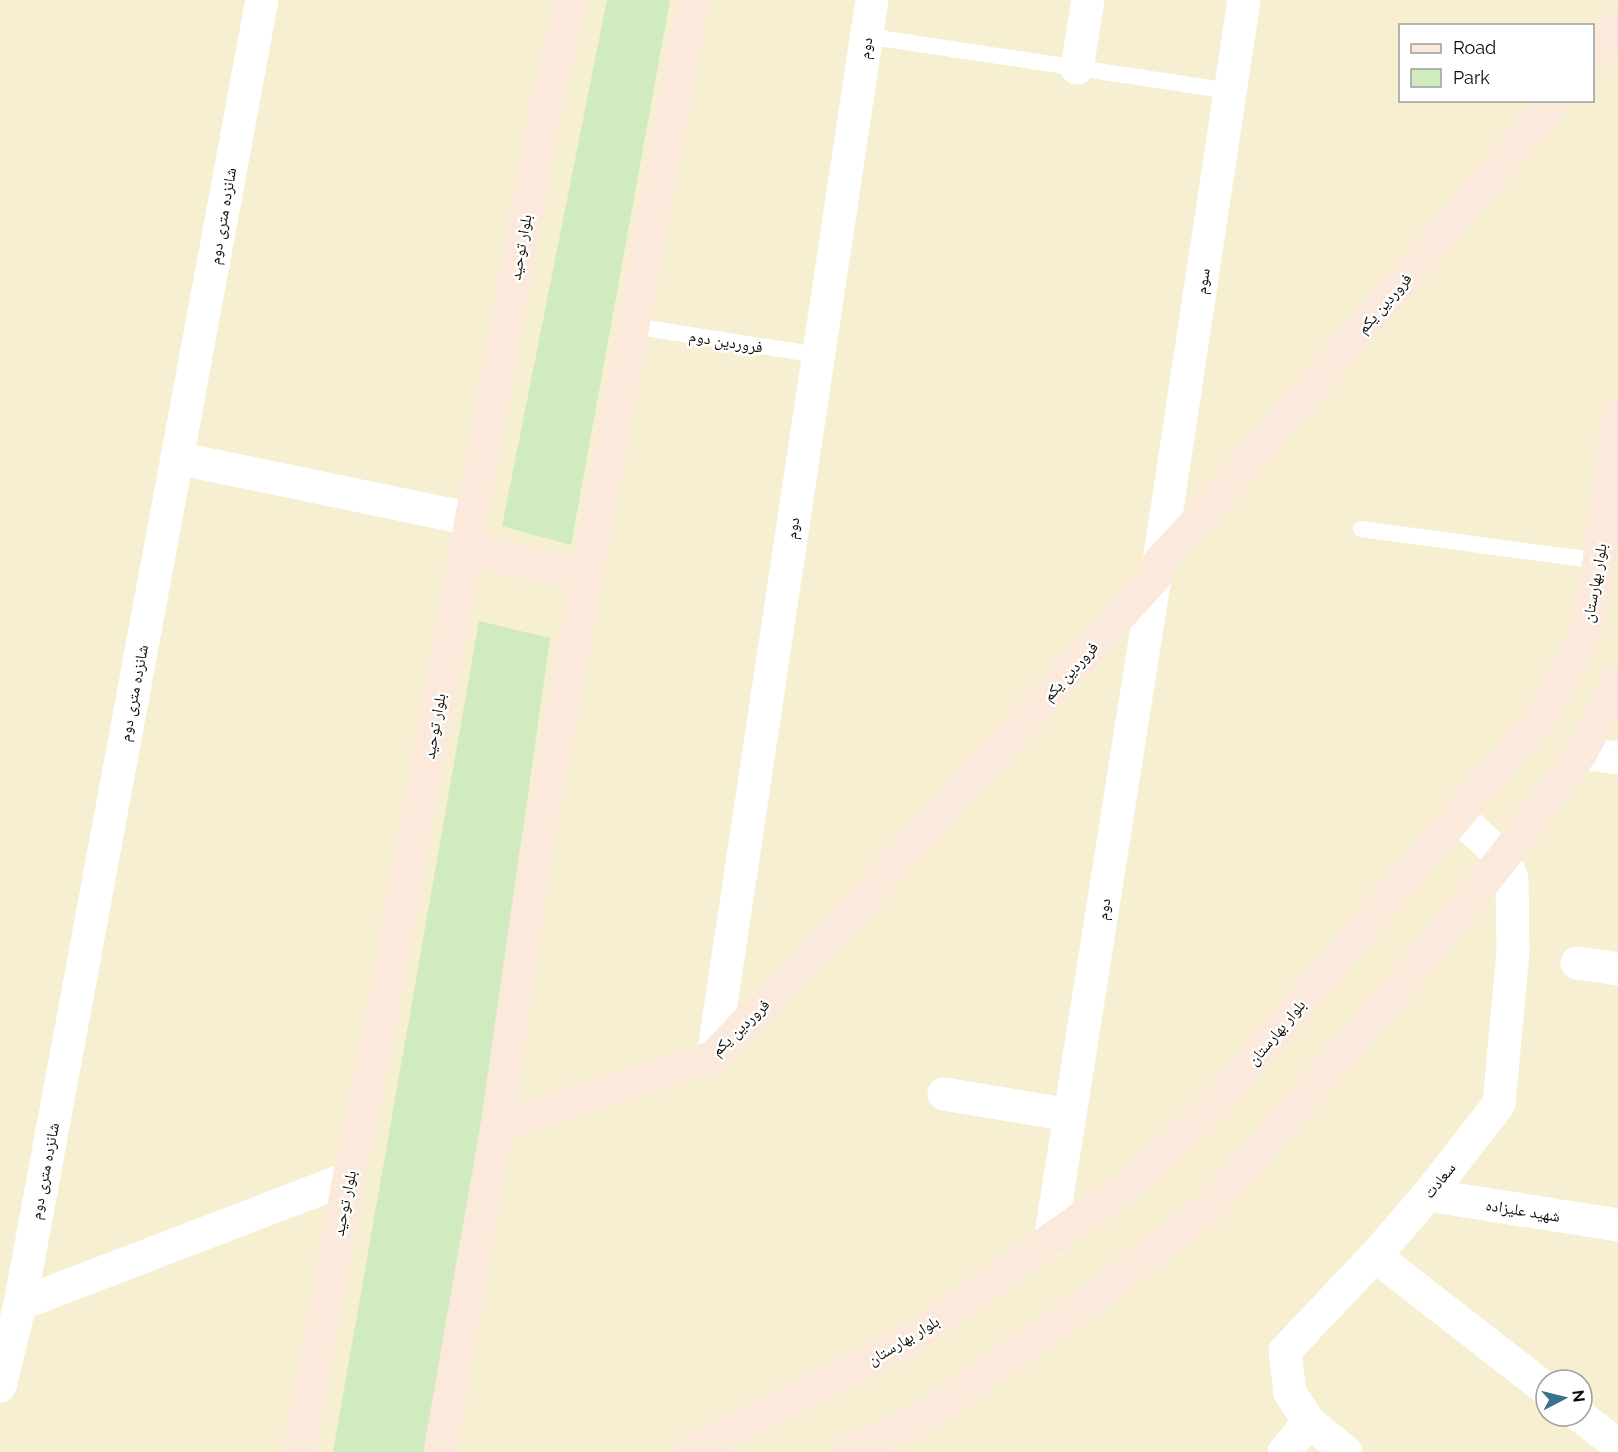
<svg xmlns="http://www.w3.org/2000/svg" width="1618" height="1452" font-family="Raleway,'Noto Naskh Arabic',sans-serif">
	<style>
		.green { fill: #cfebbf }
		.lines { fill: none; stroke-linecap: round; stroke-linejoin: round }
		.lane { stroke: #fff; stroke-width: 16 }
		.street { stroke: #fff; stroke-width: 33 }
		.secondary { stroke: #fbeadb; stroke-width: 33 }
		.labels { text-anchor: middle; stroke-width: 5; stroke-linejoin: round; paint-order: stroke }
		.street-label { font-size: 16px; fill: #0f0c04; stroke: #fff }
	</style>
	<rect width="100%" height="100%" fill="#f6efd2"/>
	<!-- green -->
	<g class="green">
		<path d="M 607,0 L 670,0 L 571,545 L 502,526 Z"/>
		<path d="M 479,621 L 550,638 L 436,1452 L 333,1452 Z"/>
	</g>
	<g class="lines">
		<!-- lane -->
		<g class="lane">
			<path d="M 866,36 L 1230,91"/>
			<path d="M 633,326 L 818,355"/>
			<path d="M 1361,529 L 1599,561"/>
		</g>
		<!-- street -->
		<g class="street">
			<path d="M 1077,68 L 1088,0"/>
			<path d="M 177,458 L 471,519"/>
			<path d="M 1159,562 L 1244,0"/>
			<path d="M 1581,753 L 1618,758"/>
			<path d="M 1577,963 L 1618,969"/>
			<path d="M 713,1057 L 872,0"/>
			<path d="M 944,1094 L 1070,1115"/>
			<path d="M 1428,1195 L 1618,1225"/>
			<path d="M 1050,1241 L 1155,577"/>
			<path d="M 1375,1256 L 1546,1389"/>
			<path d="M 20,1304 L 349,1178"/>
			<path d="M 0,1386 L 20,1304 L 262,0"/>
			<path d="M 1580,1416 L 1618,1445"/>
			<path d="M 1284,1452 L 1309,1422"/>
			<path d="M 1346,1452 L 1309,1422 L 1290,1393 L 1285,1351 L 1375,1256 L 1428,1195 L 1499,1104 L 1513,952 L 1512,878 L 1503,858 L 1458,816"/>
		</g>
		<!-- secondary -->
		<g class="secondary">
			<path d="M 1592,58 L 1618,28"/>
			<path d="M 465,550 L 587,575"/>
			<path d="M 497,1126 L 713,1057 L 835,932 L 920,835 L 1155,577 L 1159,562 L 1191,528 L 1556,100"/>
			<path d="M 299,1452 L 349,1178 L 377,1041 L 547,100 L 571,0"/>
			<path d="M 440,1452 L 497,1126 L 536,853 L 693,0"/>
			<path d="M 690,1452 L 907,1341 L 1131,1183 L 1213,1107 L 1542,715 L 1585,635 L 1599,561 L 1618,415"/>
			<path d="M 847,1452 L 921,1419 L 1093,1298 L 1210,1207 L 1400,986 L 1503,858 L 1581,753 L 1618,681"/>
		</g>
	</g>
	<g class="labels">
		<!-- street labels -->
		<g class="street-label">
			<text transform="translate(865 48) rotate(-81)" y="6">دوم</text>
			<text transform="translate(222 216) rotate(-80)" y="6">شانزده متری دوم</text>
			<text transform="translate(520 247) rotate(-80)" y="6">بلوار توحید</text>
			<text transform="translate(1202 281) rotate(-81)" y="6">سوم</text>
			<text transform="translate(1384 303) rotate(-49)" y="6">فروردین یکم</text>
			<text transform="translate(726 341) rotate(9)" y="6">فروردین دوم</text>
			<text transform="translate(792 528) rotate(-81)" y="6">دوم</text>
			<text transform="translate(1594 583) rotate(-80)" y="6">بلوار بهارستان</text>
			<text transform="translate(1070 671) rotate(-48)" y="6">فروردین یکم</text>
			<text transform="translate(133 693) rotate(-79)" y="6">شانزده متری دوم</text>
			<text transform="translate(434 726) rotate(-80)" y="6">بلوار توحید</text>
			<text transform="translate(1103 909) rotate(-81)" y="6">دوم</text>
			<text transform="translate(740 1027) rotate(-44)" y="6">فروردین یکم</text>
			<text transform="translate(1276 1032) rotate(-50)" y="6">بلوار بهارستان</text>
			<text transform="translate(44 1171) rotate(-79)" y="6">شانزده متری دوم</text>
			<text transform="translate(1439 1180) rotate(-51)" y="6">سعادت</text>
			<text transform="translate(344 1203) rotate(-79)" y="6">بلوار توحید</text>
			<text transform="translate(1523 1210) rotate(9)" y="6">شهید علیزاده</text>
			<text transform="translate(903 1340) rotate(-31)" y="6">بلوار بهارستان</text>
		</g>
	</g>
	<!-- legend -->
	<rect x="1399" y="24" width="195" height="78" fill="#ffffff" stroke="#9f9e9b" stroke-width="1.5"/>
	<rect x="1411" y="44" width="30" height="9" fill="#fbeadb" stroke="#9f9e9b" stroke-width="1.5"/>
	<text x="1453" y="54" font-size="18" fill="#0f0c04">Road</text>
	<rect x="1411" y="69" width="30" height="18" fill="#cfebbf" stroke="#9f9e9b" stroke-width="1.5"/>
	<text x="1453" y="84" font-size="18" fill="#0f0c04">Park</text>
	<!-- north arrow -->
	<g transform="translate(1564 1398) rotate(83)"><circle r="28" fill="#ffffff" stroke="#9f9e9b" stroke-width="1.5"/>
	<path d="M0-4.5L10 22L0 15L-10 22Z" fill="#38728b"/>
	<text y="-9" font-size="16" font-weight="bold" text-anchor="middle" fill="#0f0c04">N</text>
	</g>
</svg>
